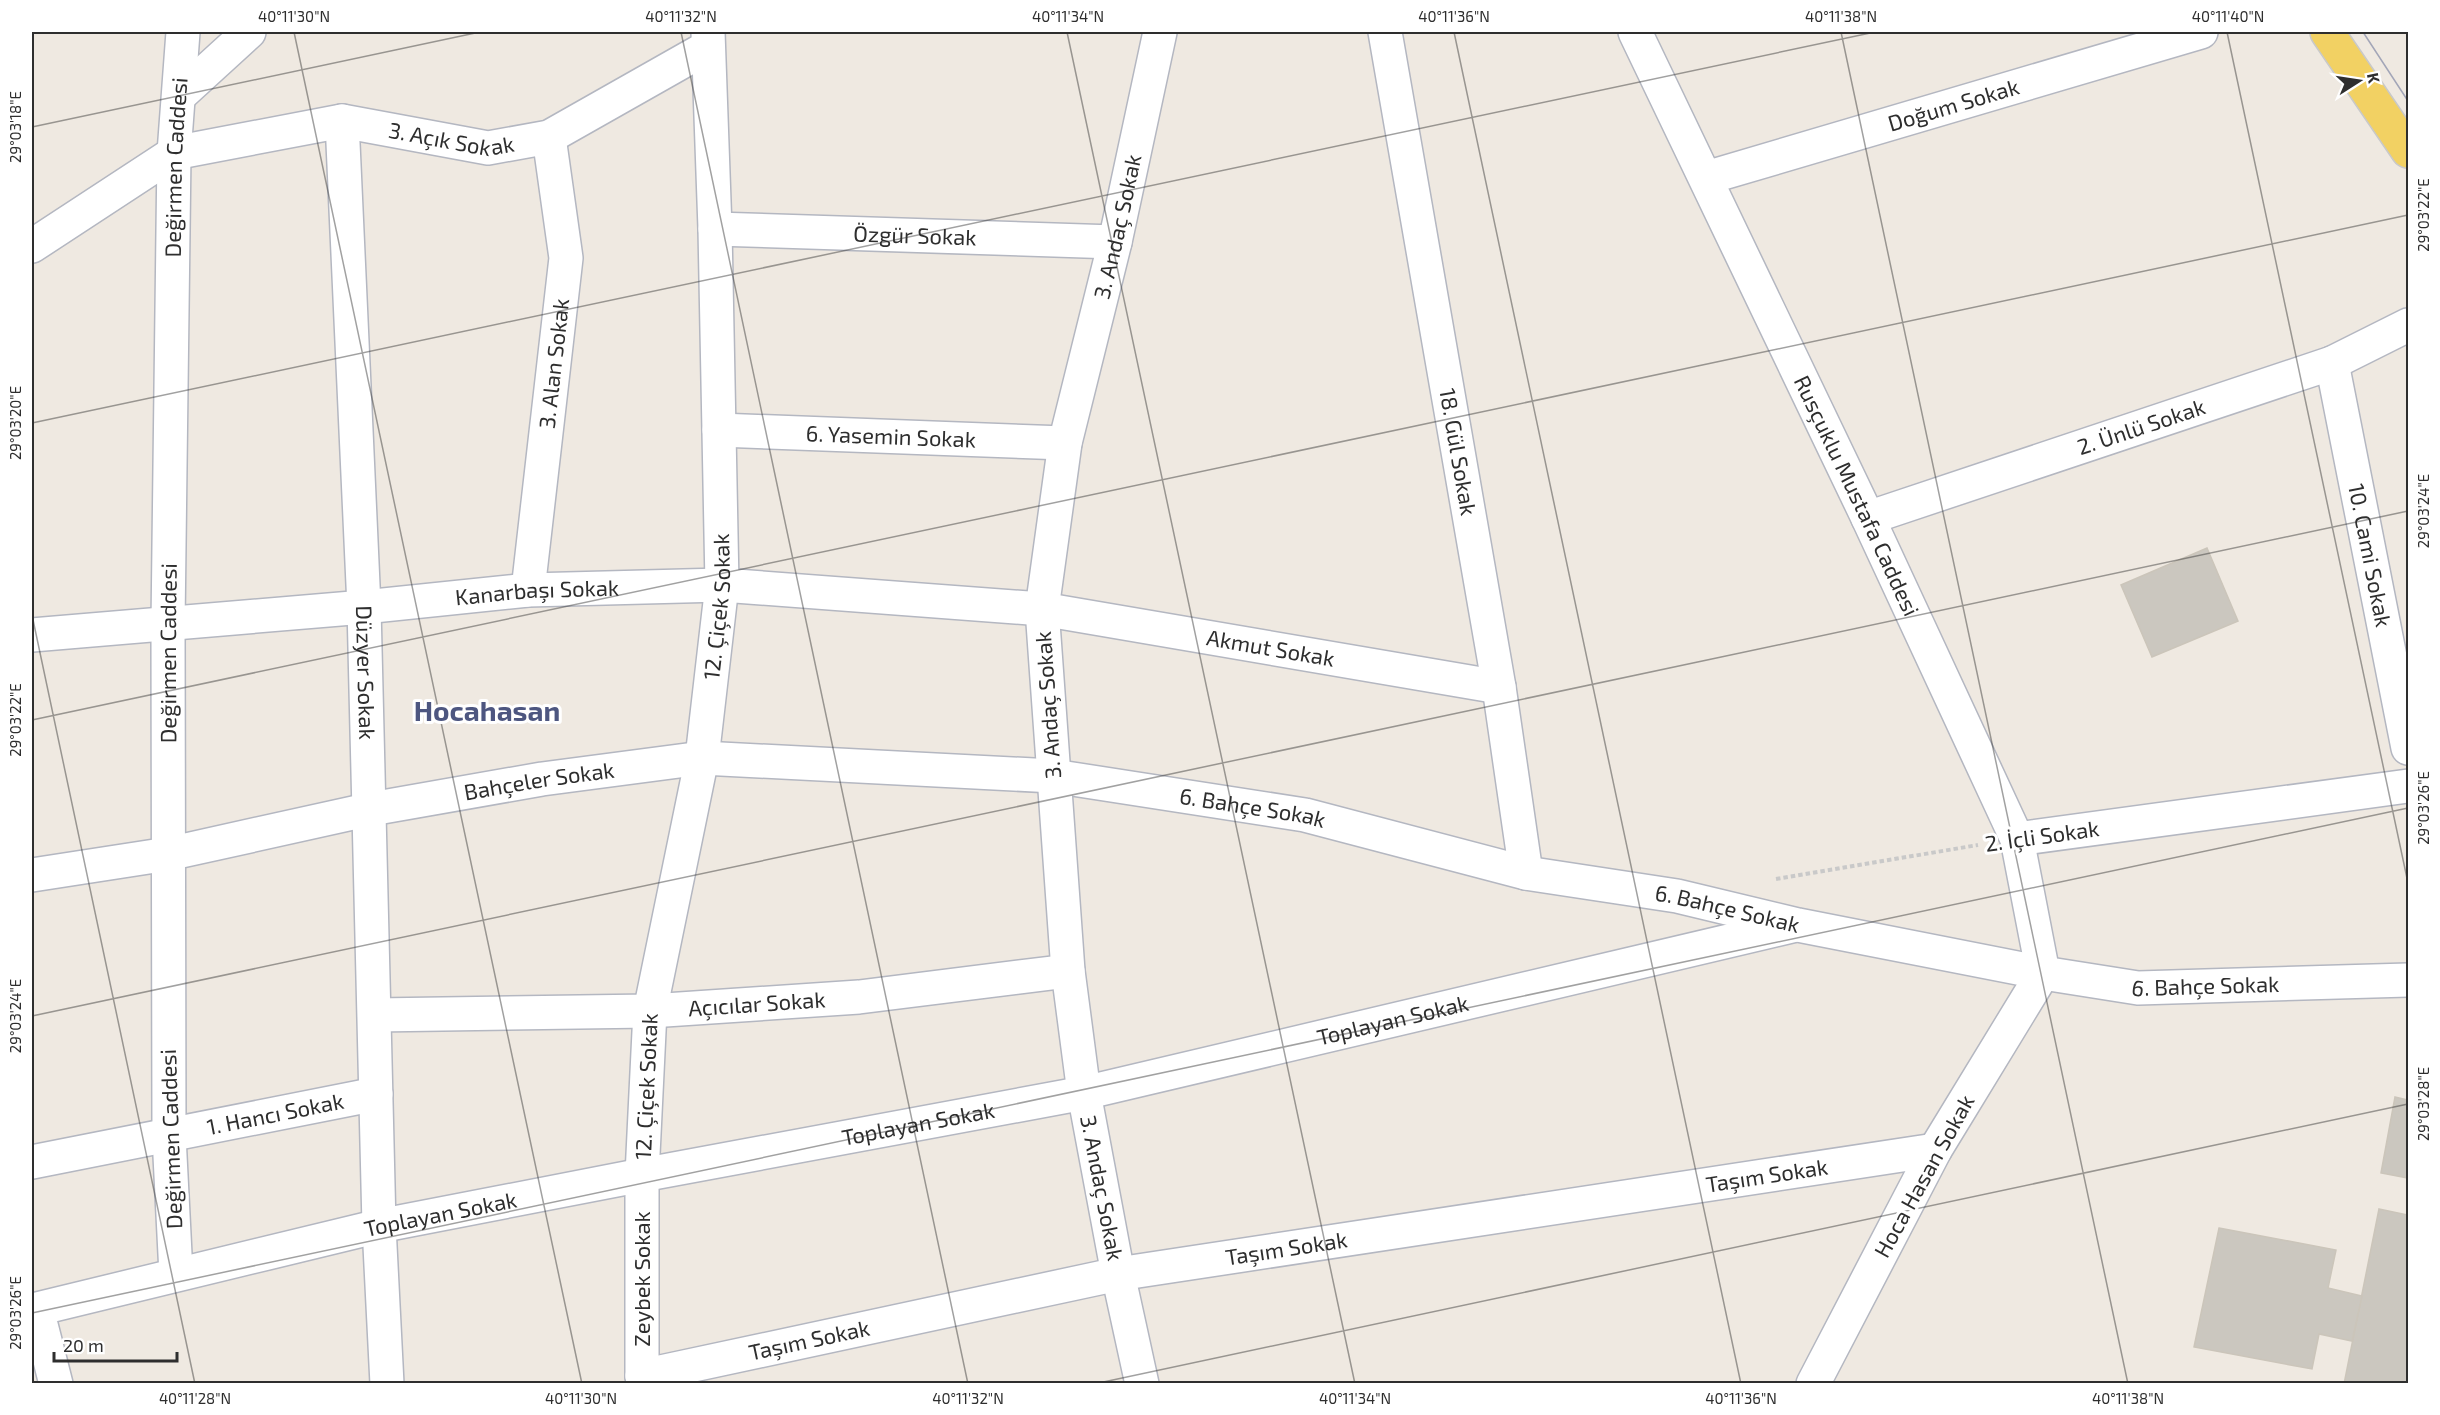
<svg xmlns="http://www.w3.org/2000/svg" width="2440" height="1415" font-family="'Exo 2',sans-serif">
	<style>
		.building { fill: #cbc7bf; stroke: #cbc5ba; stroke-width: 1.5 }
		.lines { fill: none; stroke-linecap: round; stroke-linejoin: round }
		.minor-casing { stroke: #b4b7c1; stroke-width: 36 }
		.major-casing { stroke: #c9c9c9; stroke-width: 36 }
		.path { stroke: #c9c9c9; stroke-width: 4; stroke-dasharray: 4.5 3; stroke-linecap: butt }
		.minor { stroke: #fff; stroke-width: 33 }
		.major { stroke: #f2d163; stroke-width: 33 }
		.tram { stroke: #a3a6b8; stroke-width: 1.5 }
		.ticks { fill: none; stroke: #2e2e2e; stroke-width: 1.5; stroke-opacity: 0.45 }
		.labels { text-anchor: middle; stroke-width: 6; stroke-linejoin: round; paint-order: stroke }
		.street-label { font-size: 22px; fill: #2e2e2e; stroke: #fff }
		.district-label { font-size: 28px; font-weight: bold; fill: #4d5680; stroke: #fff }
		.neatline { fill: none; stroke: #2e2e2e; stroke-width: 2 }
		.ticks-label { font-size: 15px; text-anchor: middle; fill: #2e2e2e }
	</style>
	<rect width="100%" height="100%" fill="#efe9e1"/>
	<!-- building -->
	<g class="building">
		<path d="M 2207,548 L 2238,621 L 2152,657 L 2121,585 Z"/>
		<path d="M 2395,1097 L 2408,1100 L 2408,1178 L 2381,1173 Z"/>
		<path d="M 2379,1209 L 2408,1215 L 2408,1384 L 2344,1384 Z"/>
		<path d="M 2219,1228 L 2336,1250 L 2328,1288 L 2362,1296 L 2352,1341 L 2319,1334 L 2312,1369 L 2194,1347 Z"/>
	</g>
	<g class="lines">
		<defs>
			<g id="minor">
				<path id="s1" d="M 1385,32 L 1499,687 L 1526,873"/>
				<path id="s2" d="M 1635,32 L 1868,518 L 2017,839 L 2043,973 L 1935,1150 L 1813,1384"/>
				<path d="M 180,95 L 249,32"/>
				<path id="s3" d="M 342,121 L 364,607 L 379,1226 L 387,1384"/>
				<path id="s4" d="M 1706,178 L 2201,32"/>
				<path id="s5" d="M 715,229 L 1115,242"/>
				<path id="s6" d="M 32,246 L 174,153 L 342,121 L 488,148 L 549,137 L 708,47"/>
				<path id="s7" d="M 2332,363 L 2408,748"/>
				<path id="s8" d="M 719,430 L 1065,443"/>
				<path id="s9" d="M 1868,518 L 2332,363 L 2408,325"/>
				<path id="s10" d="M 528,590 L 566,258 L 549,137"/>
				<path id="s11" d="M 32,635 L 364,607 L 528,590 L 722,585 L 1042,609 L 1499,687"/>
				<path d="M 2017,839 L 2408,786"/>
				<path id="s12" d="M 32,875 L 168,854 L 371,809 L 542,779 L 702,758 L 1053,776 L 1305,815 L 1526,873 L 1677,896 L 1798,925 L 2043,973 L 2138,988 L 2408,980"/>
				<path id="s13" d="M 375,1015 L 650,1011 L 859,997 L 1068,971"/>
				<path id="s14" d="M 32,1162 L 376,1094"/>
				<path id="s15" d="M 176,1274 L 169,1136 L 168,624 L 174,153 L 183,32"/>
				<path id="s16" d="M 642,1376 L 1118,1274 L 1935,1150"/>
				<path id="s17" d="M 56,1384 L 37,1309 L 379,1226 L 642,1175 L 1084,1093 L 1792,926"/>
				<path id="s18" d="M 644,1384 L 642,1376 L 642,1175 L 650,1011 L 702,758 L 722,585 L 715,229 L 708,32"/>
				<path id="s19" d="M 1142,1384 L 1118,1274 L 1084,1093 L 1068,971 L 1042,609 L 1065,443 L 1115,242 L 1160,32"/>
			</g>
			<path id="major" d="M 2327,32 L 2408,151"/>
		</defs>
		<!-- minor casing -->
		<use href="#minor" class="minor-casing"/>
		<!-- major casing -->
		<use href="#major" class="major-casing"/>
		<!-- path -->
		<path class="path" d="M 1776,879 L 1978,845"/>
		<!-- minor -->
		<use href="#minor" class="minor"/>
		<!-- major -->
		<use href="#major" class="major"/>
		<!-- tram -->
		<path class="tram" d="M 2363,32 L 2408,101"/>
	</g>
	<!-- ticks -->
	<path class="ticks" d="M 294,32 L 582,1384M 681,32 L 968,1384M 1067,32 L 1355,1384M 1454,32 L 1741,1384M 1841,32 L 2128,1384M 2227,32 L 2408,883M 32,127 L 480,32M 32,423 L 1875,32M 32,615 L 195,1384M 32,720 L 2408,215M 32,1016 L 2408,511M 32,1313 L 2408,808M 1094,1384 L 2408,1104"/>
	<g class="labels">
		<!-- street labels -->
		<g class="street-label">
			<text dy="8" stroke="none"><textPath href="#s4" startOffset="258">Doğum Sokak</textPath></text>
			<text dy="8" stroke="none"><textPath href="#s6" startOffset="452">3. Açık Sokak</textPath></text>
			<text dy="8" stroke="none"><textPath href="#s15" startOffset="1107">Değirmen Caddesi</textPath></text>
			<text dy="8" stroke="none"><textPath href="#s19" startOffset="1173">3. Andaç Sokak</textPath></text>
			<text dy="8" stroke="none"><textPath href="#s5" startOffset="200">Özgür Sokak</textPath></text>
			<text dy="8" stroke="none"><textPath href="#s10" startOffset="228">3. Alan Sokak</textPath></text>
			<text dy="8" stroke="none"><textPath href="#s9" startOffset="288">2. Ünlü Sokak</textPath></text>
			<text dy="8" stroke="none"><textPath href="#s8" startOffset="172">6. Yasemin Sokak</textPath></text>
			<text dy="8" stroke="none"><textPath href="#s1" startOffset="426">18. Gül Sokak</textPath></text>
			<text dy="8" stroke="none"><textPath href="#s2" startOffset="514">Rusçuklu Mustafa Caddesi</textPath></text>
			<text dy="8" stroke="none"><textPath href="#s7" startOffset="196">10. Cami Sokak</textPath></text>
			<text dy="8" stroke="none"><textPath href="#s11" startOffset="507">Kanarbaşı Sokak</textPath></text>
			<text dy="8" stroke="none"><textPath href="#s18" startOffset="784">12. Çiçek Sokak</textPath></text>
			<text dy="8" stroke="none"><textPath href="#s11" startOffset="1245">Akmut Sokak</textPath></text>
			<text dy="8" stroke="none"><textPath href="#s15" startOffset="621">Değirmen Caddesi</textPath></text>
			<text dy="8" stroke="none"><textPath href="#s3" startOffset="552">Düzyer Sokak</textPath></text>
			<text transform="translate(1048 705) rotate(-94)" y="8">3. Andaç Sokak</text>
			<text dy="8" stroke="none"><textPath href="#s12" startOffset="516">Bahçeler Sokak</textPath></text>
			<text dy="8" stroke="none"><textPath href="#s12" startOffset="1234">6. Bahçe Sokak</textPath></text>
			<text transform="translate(2042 836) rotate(-8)" y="8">2. İçli Sokak</text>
			<text dy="8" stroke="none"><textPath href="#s12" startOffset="1720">6. Bahçe Sokak</textPath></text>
			<text dy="8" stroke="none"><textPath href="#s12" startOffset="2206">6. Bahçe Sokak</textPath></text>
			<text dy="8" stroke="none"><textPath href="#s13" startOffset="382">Açıcılar Sokak</textPath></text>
			<text dy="8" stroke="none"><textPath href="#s17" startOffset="1464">Toplayan Sokak</textPath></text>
			<text dy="8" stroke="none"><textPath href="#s18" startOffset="298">12. Çiçek Sokak</textPath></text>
			<text dy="8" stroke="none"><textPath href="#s14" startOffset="248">1. Hancı Sokak</textPath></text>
			<text dy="8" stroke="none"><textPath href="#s17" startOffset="978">Toplayan Sokak</textPath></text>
			<text transform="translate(171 1139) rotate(-92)" y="8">Değirmen Caddesi</text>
			<text dy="8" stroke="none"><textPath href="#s16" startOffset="1143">Taşım Sokak</textPath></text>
			<text transform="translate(1924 1176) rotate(-61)" y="8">Hoca Hasan Sokak</text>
			<text transform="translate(1102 1188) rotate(79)" y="8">3. Andaç Sokak</text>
			<text dy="8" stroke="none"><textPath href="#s17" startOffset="492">Toplayan Sokak</textPath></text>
			<text dy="8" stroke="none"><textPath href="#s16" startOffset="657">Taşım Sokak</textPath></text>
			<text transform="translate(642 1279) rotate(-90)" y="8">Zeybek Sokak</text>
			<text dy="8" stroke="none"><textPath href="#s16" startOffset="171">Taşım Sokak</textPath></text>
		</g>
		<!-- district labels -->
		<g class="district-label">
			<text x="487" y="721">Hocahasan</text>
		</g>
	</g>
	<!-- border -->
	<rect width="2440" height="1415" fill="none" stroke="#ffffff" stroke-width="66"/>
	<!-- north arrow -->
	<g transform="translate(2359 81) rotate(78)" stroke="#ffffff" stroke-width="4.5" paint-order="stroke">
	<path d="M0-4.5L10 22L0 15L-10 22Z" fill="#2e2e2e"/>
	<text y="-9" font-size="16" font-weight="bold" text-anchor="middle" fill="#2e2e2e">K</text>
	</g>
	<!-- scale -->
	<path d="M54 1352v9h123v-9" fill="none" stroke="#2e2e2e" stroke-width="3"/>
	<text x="63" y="1352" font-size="18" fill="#2e2e2e" stroke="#ffffff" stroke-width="4.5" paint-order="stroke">20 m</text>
	<rect x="33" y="33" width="2374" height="1349" class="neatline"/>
	<g class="ticks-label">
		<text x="294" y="22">40°11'30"N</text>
		<text x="681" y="22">40°11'32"N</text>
		<text x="1068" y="22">40°11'34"N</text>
		<text x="1454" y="22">40°11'36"N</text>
		<text x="1841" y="22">40°11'38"N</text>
		<text x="2228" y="22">40°11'40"N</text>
		<text transform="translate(16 127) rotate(-90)" y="5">29°03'18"E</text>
		<text transform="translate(2424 215) rotate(-90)" y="5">29°03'22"E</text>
		<text transform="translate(16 423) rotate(-90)" y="5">29°03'20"E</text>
		<text transform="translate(2424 511) rotate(-90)" y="5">29°03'24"E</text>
		<text transform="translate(16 720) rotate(-90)" y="5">29°03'22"E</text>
		<text transform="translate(2424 808) rotate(-90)" y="5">29°03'26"E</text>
		<text transform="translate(16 1016) rotate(-90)" y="5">29°03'24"E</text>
		<text transform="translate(2424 1104) rotate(-90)" y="5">29°03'28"E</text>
		<text transform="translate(16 1313) rotate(-90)" y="5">29°03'26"E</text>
		<text x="195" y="1404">40°11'28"N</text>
		<text x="581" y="1404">40°11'30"N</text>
		<text x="968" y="1404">40°11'32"N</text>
		<text x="1355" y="1404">40°11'34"N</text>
		<text x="1741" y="1404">40°11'36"N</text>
		<text x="2128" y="1404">40°11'38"N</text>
	</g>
</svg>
